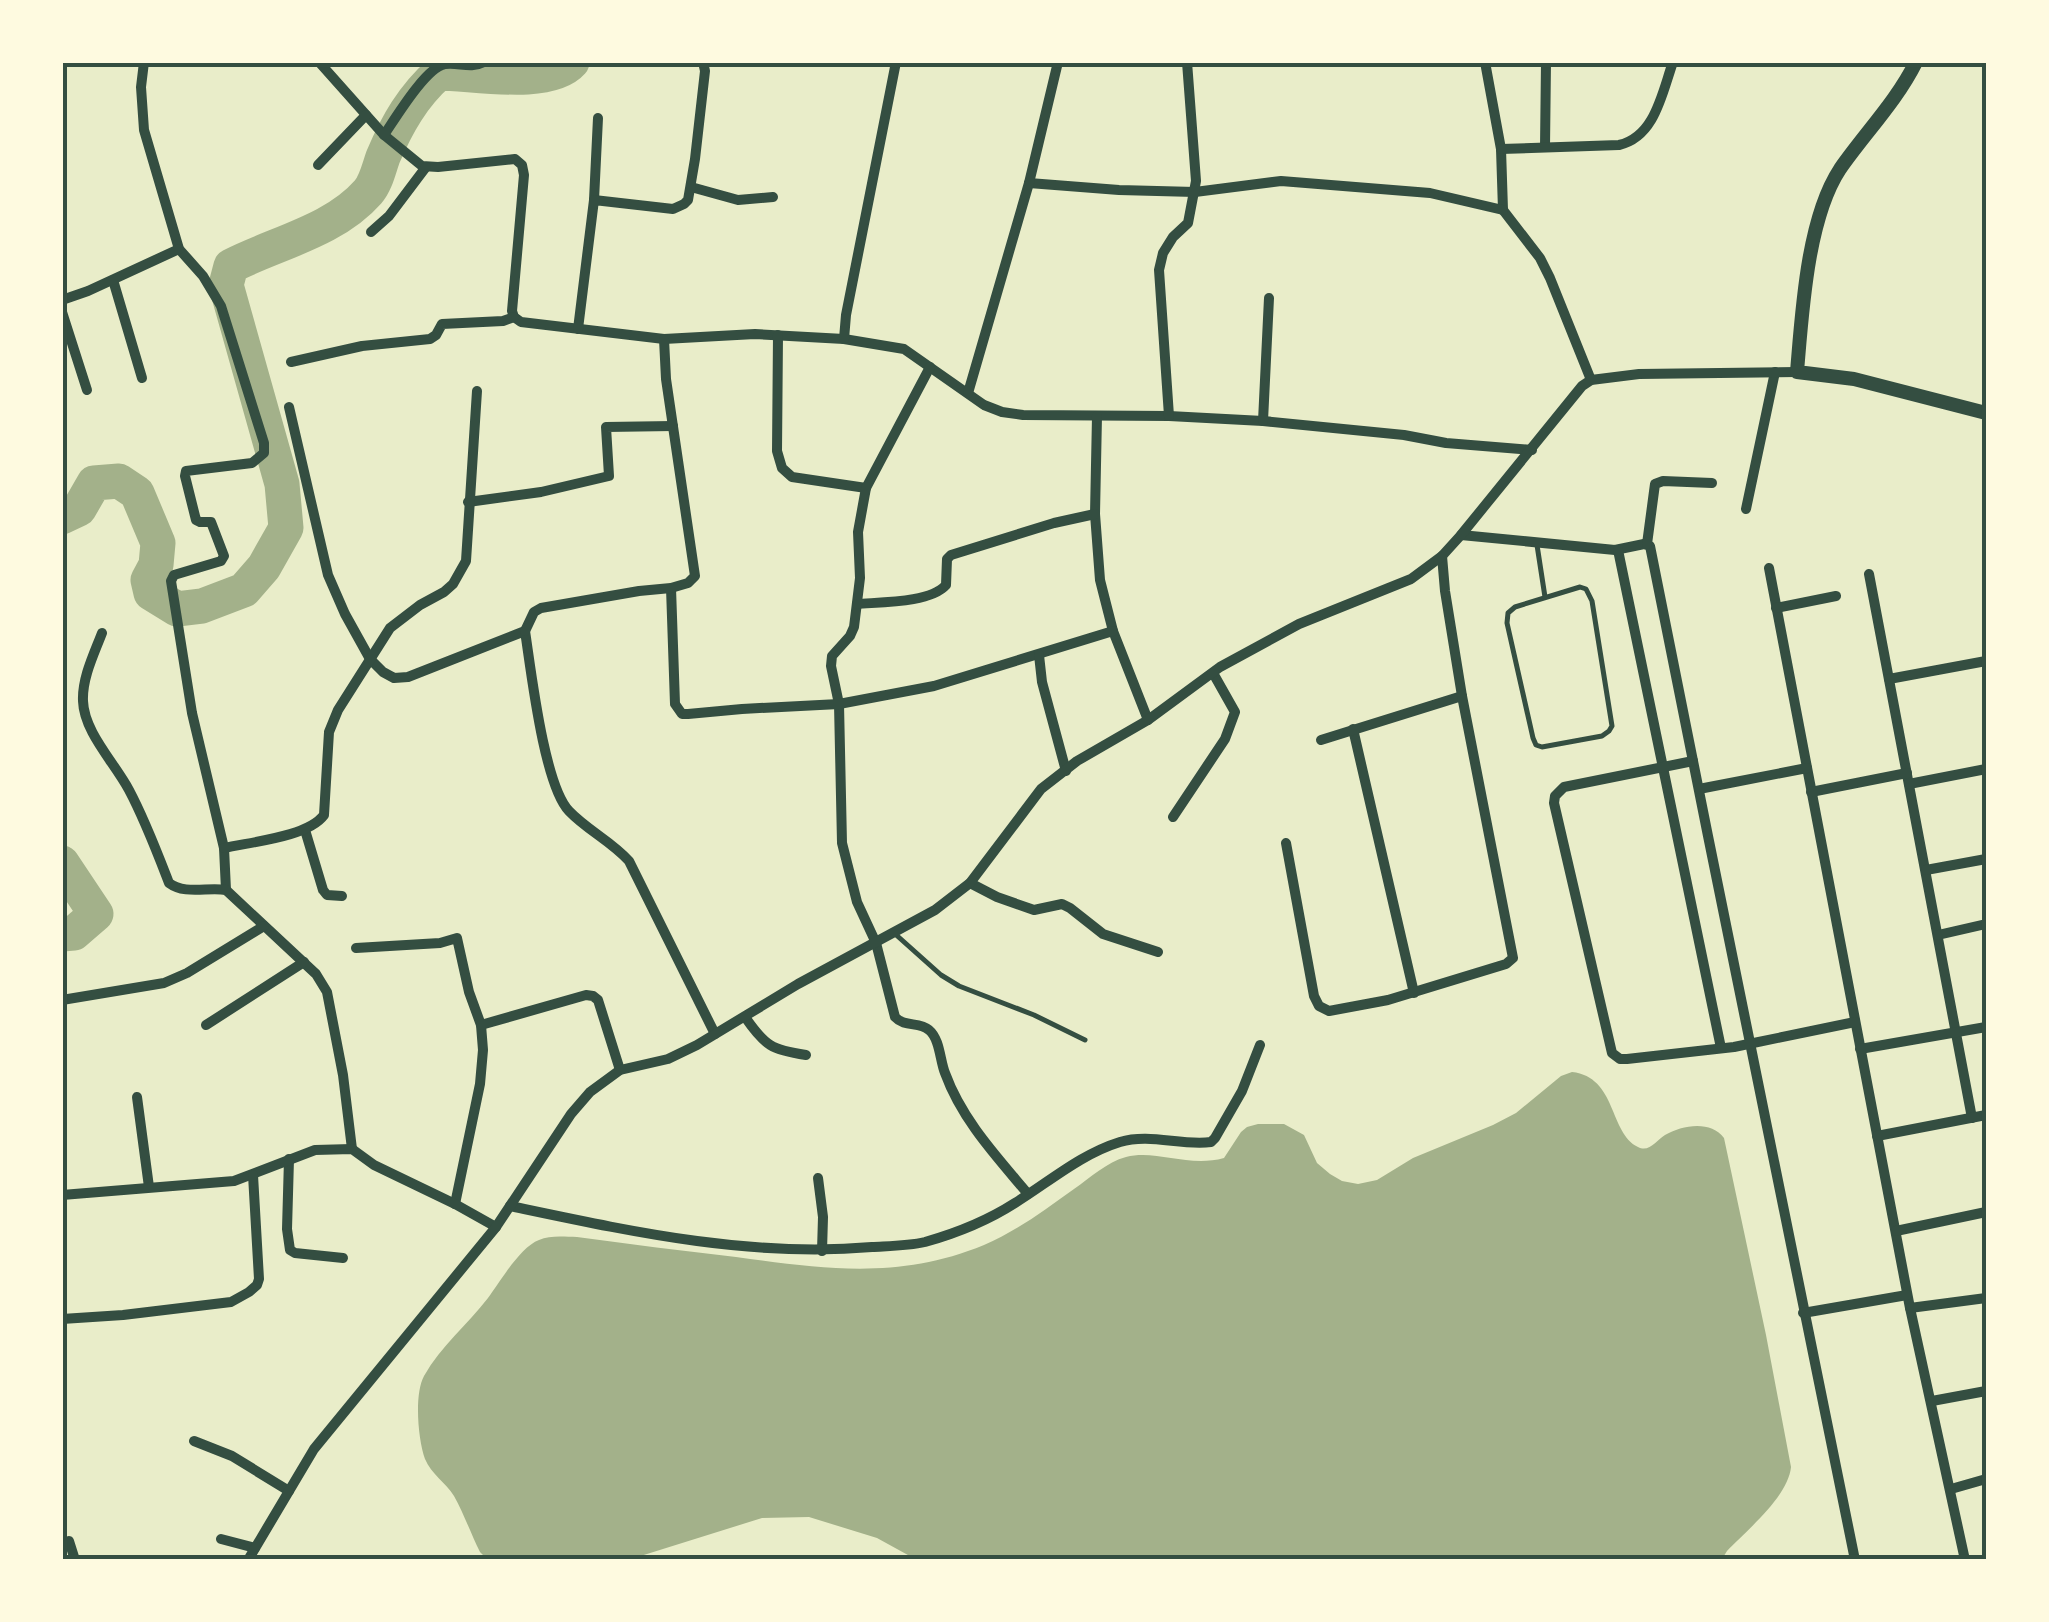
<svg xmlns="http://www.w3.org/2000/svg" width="2049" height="1622" font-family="'PT Serif',serif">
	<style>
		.water { fill: #a3b18a }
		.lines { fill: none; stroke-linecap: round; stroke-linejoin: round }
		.river { stroke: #a3b18a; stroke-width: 35 }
		.service { stroke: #344e41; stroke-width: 5 }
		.minor { stroke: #344e41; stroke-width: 10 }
		.tertiary { stroke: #344e41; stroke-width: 14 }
		.neatline { fill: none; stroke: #344e41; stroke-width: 4 }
	</style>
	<rect width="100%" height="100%" fill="#e9edc9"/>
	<!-- water -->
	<path class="water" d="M 1572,1072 C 1617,1077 1609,1133 1638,1147 C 1649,1153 1657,1140 1665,1135 C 1682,1125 1711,1120 1724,1138 L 1766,1335 L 1791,1467 C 1788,1497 1747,1530 1727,1551 L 1722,1559 L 917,1560 L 877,1538 L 809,1517 L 762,1518 L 631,1559 L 487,1559 L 480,1552 C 471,1534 464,1514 454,1496 C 446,1483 431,1474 425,1459 C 418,1440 414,1394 424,1376 C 441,1346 468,1324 488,1298 C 500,1282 520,1247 539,1240 C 550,1235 565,1237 577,1237 C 630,1244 683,1251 736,1257 C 824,1269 899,1280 984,1245 C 1017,1231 1046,1209 1074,1189 C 1090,1178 1107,1162 1126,1157 C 1156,1149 1188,1168 1224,1158 L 1241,1132 L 1247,1127 L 1258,1124 L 1284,1124 L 1304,1135 L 1317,1163 L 1330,1174 L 1342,1181 L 1358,1184 L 1377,1180 L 1413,1158 L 1493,1125 L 1516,1113 L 1561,1076 Z"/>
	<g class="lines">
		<!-- river -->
		<g class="river">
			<path d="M 62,517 L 79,509 L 94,483 L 119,481 L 137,493 L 158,543 L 156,565 L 148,580 L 151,593 L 177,609 L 202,606 L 244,590 L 264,567 L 286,528 L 282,484 L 226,285 L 231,266 C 276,243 334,231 368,192 C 376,183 379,168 383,157 C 397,124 413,96 439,73 C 472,73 549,88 572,62"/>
			<path d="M 62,863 L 96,914 L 74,933 L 62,934"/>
		</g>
		<!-- service -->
		<g class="service">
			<path d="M 1537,545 L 1545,597"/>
			<path d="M 1580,587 L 1586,589 L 1592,601 L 1612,726 L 1609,731 L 1602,736 L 1542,747 L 1536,745 L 1533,738 L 1507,623 L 1508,613 L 1515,607 Z"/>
			<path d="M 894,933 L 941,975 L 959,986 L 1034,1015 L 1085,1040"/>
		</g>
		<!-- minor -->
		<g class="minor">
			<path d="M 144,62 L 141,87 L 144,130 L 179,249 L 203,276 L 221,306 L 264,443 L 264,453 L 252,463 L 186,471 L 185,476 L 196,520 L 200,522 L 211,522 L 224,556 L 221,561 L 174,575 L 171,581 L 192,713 L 224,848 L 226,890"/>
			<path d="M 319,62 L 384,135 L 422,166 L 438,167 L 515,159 L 522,165 L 524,175 L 512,311 L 514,317 L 521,322 L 664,339 L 755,334 L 844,339 L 904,349 L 984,405 L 1002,412 L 1023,415 L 1169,416 L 1263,421 L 1404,435 L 1446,443 L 1532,450"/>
			<path d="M 1485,62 L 1501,149 L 1503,210 L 1540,258 L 1550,278 L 1591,380"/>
			<path d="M 384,135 C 395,119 426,67 445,64 C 459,62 470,69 484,62"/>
			<path d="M 1545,147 L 1546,62"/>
			<path d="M 1501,149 L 1619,145 C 1655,137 1662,93 1673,62"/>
			<path d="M 318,165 L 366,115"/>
			<path d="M 1029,183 L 1119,190 L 1195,192 L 1281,181 L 1430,193 L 1503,210"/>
			<path d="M 691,187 L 738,200 L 773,197"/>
			<path d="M 594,200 L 598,118"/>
			<path d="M 371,232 L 389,216 L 426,167"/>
			<path d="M 113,280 L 142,378"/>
			<path d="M 62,300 L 88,291 L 179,249"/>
			<path d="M 62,312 L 87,390"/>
			<path d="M 578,329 L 594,200 L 673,209 L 684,204 L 688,200 L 695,159 L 705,71 L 703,62"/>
			<path d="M 778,335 L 777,451 L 782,468 L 792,477 L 866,488"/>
			<path d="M 844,339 L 846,315 L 896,62"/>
			<path d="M 291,362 L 362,346 L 430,339 L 436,335 L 442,324 L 503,321 L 514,317"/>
			<path d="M 930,367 L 866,488 L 858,532 L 860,578 L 854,627 L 850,636 L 832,656 L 831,666 L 839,704 L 842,843 L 857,902 L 876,943 L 895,1017 C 905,1028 919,1021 929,1030 C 940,1039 940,1061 945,1073 C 962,1120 997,1157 1028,1194"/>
			<path d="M 968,393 L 1029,183 L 1058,62"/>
			<path d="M 289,407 L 328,575 L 345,614 L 370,659 L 383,672 L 394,678 L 408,677 L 525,631"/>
			<path d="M 1097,416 L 1095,514 L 1100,580 L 1113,631 L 1148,720"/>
			<path d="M 1169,416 L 1159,270 L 1163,253 L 1173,237 L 1188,223 L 1196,181 L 1187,62"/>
			<path d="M 1263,421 L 1269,298"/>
			<path d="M 468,502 L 541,492 L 609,476 L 606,427 L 673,426"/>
			<path d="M 1746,509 L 1775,372"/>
			<path d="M 1461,535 L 1615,550 L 1644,544 L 1650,546 C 1718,884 1784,1222 1855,1560"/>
			<path d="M 1647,544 L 1655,484 L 1663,481 L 1712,483"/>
			<path d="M 1618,550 L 1721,1048"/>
			<path d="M 1769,568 L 1910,1308 L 1965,1560"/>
			<path d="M 1869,574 L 1972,1118"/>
			<path d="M 671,588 L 675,704 L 682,714 L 688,714 L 742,709 L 839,704 L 934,686 L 1113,631"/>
			<path d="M 857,604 C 881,602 930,603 946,585 L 947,559 L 951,555 L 1054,523 L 1095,514"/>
			<path d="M 1776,608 L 1836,596"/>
			<path d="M 525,631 C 531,670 544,785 569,811 C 587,830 611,841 629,861 L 715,1034"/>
			<path d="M 525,631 L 534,612 L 541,608 L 639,591 L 671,588 L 688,583 L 695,576 L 666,379 L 664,339"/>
			<path d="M 102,633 C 94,654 82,678 83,701 C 84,732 114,762 129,790 C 145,820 157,852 169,883 C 185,895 207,887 226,890 L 316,974 L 327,992 L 343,1075 L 352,1149"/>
			<path d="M 1039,655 L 1042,682 L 1066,771"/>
			<path d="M 1889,679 L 1986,661"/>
			<path d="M 1353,729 L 1414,993"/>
			<path d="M 1321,740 L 1462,696"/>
			<path d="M 1693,761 L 1564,787 L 1555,796 L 1554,803 L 1612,1053 L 1620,1059 L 1627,1059 L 1734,1047 L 1855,1022"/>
			<path d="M 1909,784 L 1986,769"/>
			<path d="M 1699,789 L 1807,768"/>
			<path d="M 1811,792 L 1907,773"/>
			<path d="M 1173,817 L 1225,739 L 1235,712 L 1213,673"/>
			<path d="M 305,830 L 323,890 L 327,895 L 342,896"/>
			<path d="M 1286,843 L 1314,996 L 1319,1006 L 1329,1011 L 1388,1000 L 1506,964 L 1513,958 L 1462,696 L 1445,591 L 1442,556"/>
			<path d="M 224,848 C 250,842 308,837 324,815 L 329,732 L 338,710 L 390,628 L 420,605 L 444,592 L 453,584 L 466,561 L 477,391"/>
			<path d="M 1926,870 L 1986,859"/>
			<path d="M 970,883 L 997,897 L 1034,910 L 1062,904 L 1070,908 L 1103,934 L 1158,952"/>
			<path d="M 1938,935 L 1986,924"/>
			<path d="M 356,948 L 440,943 L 457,938 L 469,992 L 481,1025 L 483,1050 L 480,1084 L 455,1204"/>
			<path d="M 62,1000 L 164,983 L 187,973 L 264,926"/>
			<path d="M 745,1017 C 765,1046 772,1050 806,1055"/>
			<path d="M 206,1025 L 304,962"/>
			<path d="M 481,1025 L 586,995 L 593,996 L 598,1000 L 620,1070"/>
			<path d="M 1860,1049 L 1986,1027"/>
			<path d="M 137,1097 L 149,1187"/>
			<path d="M 1877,1136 L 1986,1115"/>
			<path d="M 289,1159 L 287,1229 L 290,1250 L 295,1253 L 343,1258"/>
			<path d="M 818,1178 L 823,1217 L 822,1251"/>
			<path d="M 62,1195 L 234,1181 L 315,1150 L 352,1149 L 374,1165 L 455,1204 L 496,1227"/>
			<path d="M 510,1206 C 629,1231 750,1258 872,1247 C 889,1246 908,1246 925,1242 C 957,1233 987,1221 1015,1203 C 1049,1182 1081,1154 1120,1142 C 1150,1133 1181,1146 1211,1142 L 1215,1138 L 1242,1091 L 1260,1045"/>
			<path d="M 1896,1231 L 1986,1212"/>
			<path d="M 1910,1308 L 1986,1298"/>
			<path d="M 1803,1313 L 1907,1295"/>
			<path d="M 62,1319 L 123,1315 L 231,1302 L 249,1292 L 257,1285 L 259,1279 L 253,1175"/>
			<path d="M 1932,1401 L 1986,1391"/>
			<path d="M 194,1441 L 232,1456 L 289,1491"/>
			<path d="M 1951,1489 L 1986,1479"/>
			<path d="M 221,1539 L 255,1548"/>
			<path d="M 69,1541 L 75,1560"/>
			<path d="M 248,1560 L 314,1449 L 496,1227 L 571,1114 L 590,1092 L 620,1070 L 668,1059 L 697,1045 L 798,984 L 935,910 L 970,883 L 1041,789 L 1077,761 L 1148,720 L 1220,667 L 1299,624 L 1411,579 L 1442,556 L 1461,535 L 1582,386 L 1591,380 L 1639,374 L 1797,372"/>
		</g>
		<!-- tertiary -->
		<path class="tertiary" d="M 1916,62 C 1896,102 1865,133 1840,169 C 1807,219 1802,313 1797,372 L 1854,379 L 1986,413"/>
	</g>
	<!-- border -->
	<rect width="2049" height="1622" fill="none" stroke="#fefae0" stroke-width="130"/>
	<rect x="65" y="65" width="1919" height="1492" class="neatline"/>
</svg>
